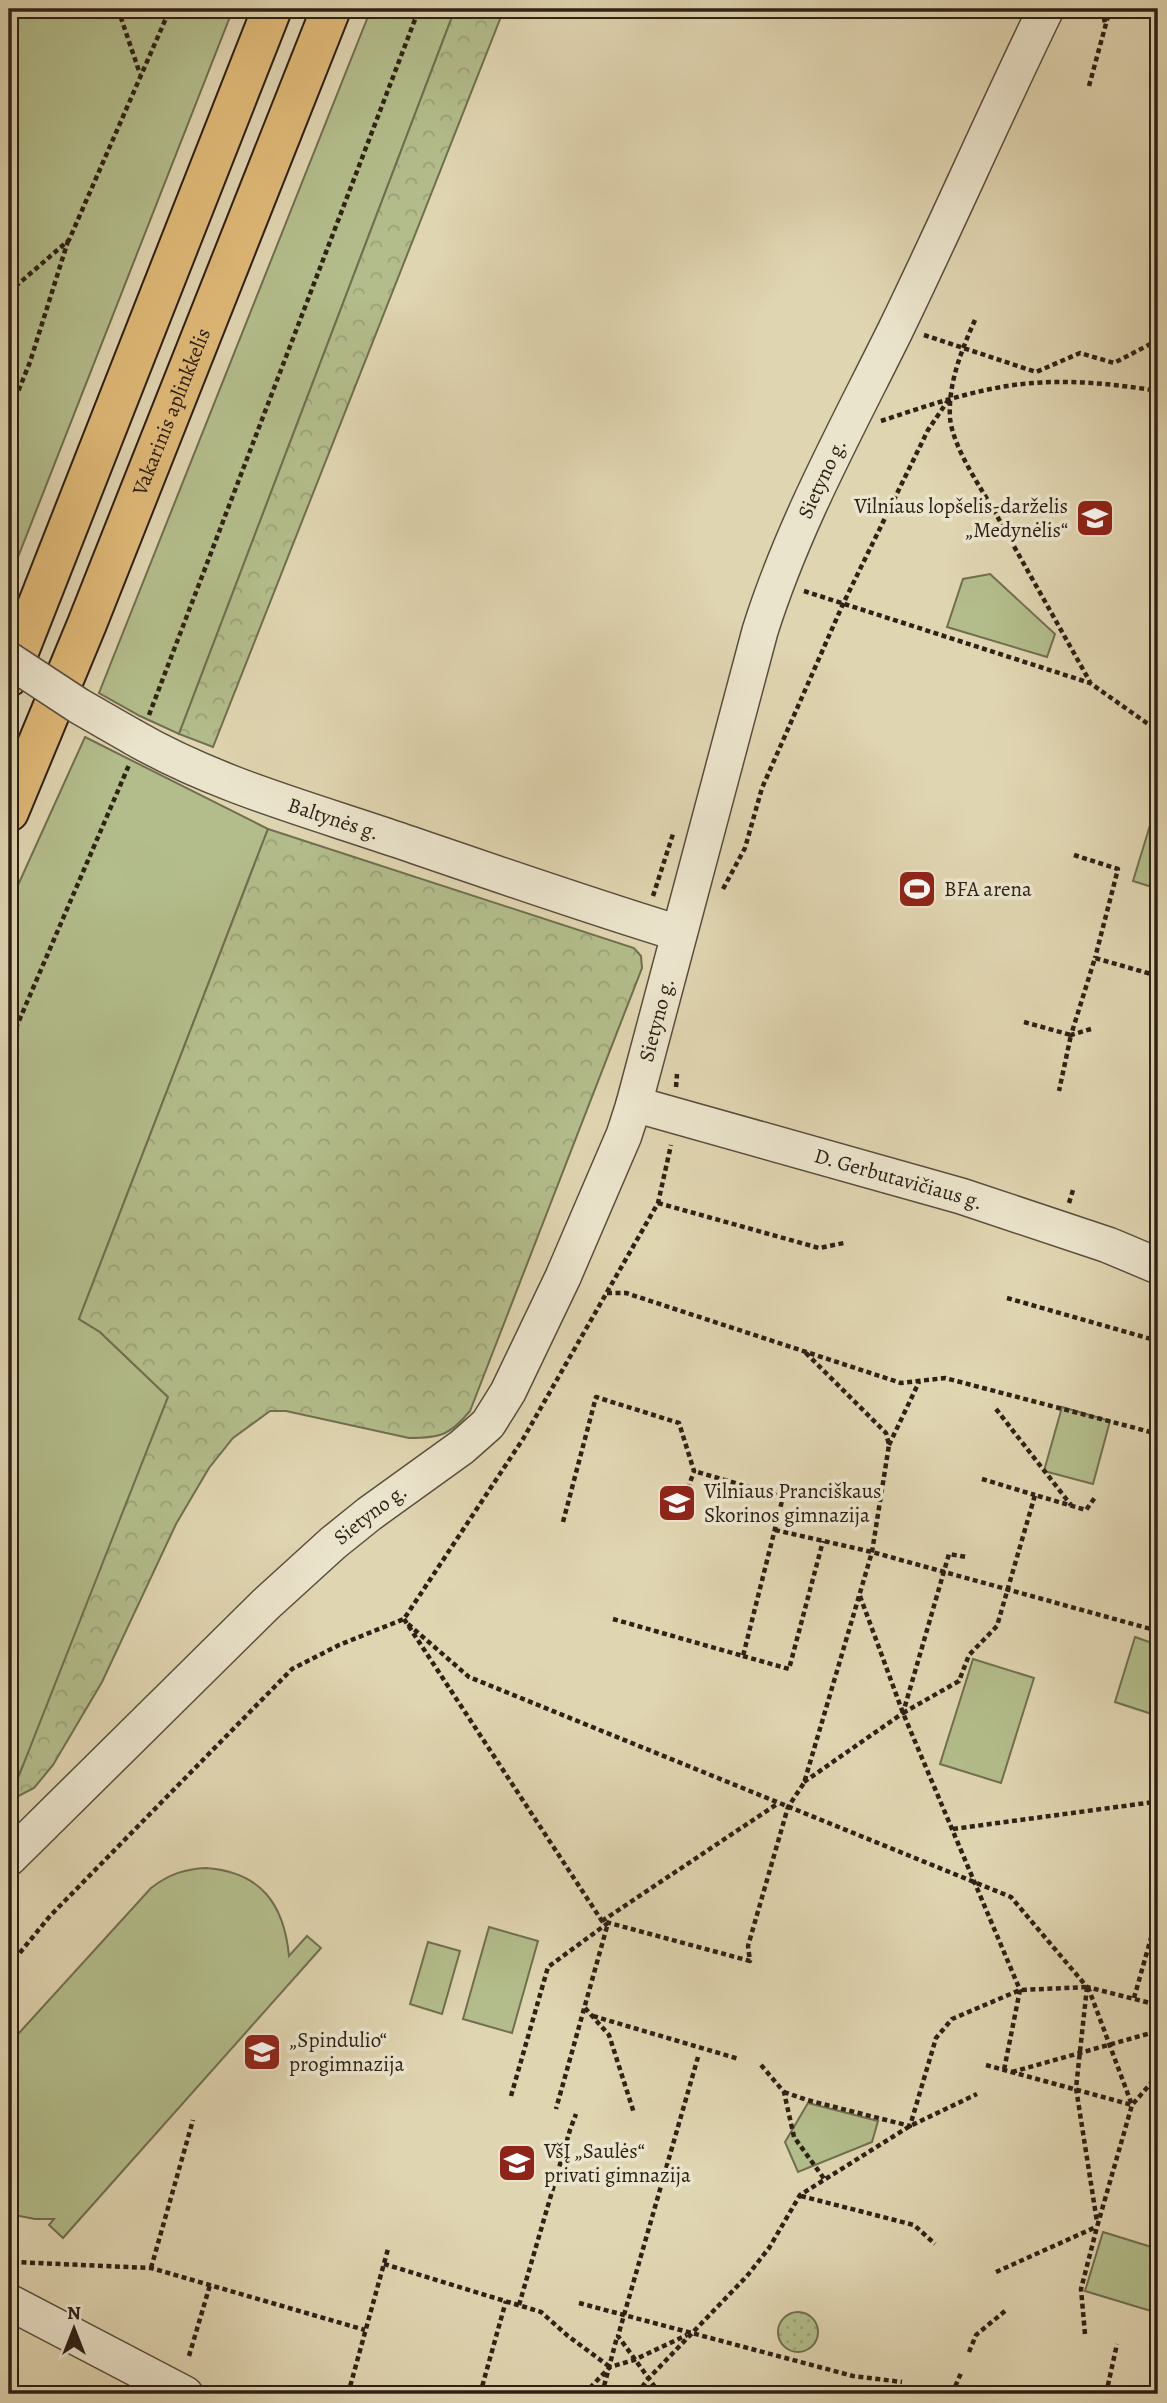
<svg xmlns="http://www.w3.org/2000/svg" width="1167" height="2403" font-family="Alegreya,serif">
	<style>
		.green { fill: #b3bd8b; stroke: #706f50; stroke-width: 2 }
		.forest { fill: url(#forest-crowns); stroke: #706f50; stroke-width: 2 }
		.garden { fill: url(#garden-dots); stroke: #706f50; stroke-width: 2 }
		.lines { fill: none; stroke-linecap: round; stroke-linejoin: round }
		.minor-casing { stroke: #5a4e3d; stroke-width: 38 }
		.highway-casing { stroke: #2e2116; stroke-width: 42 }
		.path { stroke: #2e2116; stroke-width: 4.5; stroke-dasharray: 5 3.5; stroke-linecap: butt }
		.minor { stroke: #ebe4cc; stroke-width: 35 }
		.highway { stroke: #e0ba78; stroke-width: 38 }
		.minor-bridge-casing { stroke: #5a4e3d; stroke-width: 38; stroke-linecap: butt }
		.minor-bridge { stroke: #ebe4cc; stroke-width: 35 }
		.labels { text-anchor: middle; stroke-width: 7; stroke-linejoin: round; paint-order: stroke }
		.street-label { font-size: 21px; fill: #2e2116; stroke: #ebe4cc }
		.poi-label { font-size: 21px; fill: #2e2116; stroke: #ebe4cc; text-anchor: start }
	</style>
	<defs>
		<pattern id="forest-crowns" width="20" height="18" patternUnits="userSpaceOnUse" patternTransform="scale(1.75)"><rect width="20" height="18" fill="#b3bd8b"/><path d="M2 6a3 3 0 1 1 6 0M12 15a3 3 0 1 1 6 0" fill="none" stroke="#9aa277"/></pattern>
		<pattern id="garden-dots" width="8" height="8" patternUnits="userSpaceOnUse" patternTransform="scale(1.75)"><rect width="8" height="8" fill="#b3bd8b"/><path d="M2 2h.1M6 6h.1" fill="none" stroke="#9aa277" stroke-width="1.8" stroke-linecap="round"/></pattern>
	</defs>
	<rect width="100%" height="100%" fill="#e0d5b1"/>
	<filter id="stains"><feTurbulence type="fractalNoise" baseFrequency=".00286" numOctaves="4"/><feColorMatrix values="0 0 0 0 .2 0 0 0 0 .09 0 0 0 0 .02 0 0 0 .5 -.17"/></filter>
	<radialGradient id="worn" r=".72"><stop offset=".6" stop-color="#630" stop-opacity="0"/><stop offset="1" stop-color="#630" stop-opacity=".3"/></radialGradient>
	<!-- green -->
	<g class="green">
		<path d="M 9,9 L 233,9 L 9,580 Z"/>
		<path d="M 371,9 L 455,9 L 179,734 L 140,716 L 99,693 Z"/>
		<path d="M 990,574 L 1055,634 L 1047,657 L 947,627 L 963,579 Z"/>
		<path d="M 85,737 L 268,829 L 79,1319 L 100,1332 L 168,1397 L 30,1750 L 9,1797 L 9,905 Z"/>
		<path d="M 1158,799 L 1158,889 L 1133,881 Z"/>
		<path d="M 1062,1407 L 1110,1421 L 1093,1484 L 1044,1471 Z"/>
		<path d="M 1135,1637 L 1158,1645 L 1158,1716 L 1115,1702 Z"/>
		<path d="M 973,1659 L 1034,1678 L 1001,1783 L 940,1764 Z"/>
		<path d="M 206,1868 C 261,1872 284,1904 289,1956 L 307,1936 L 321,1948 L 63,2238 L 49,2225 L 54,2219 L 35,2219 L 9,2214 L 9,2044 L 151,1888 C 169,1874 185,1869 206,1868 Z"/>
		<path d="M 489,1927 L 538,1941 L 512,2033 L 463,2019 Z"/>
		<path d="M 428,1942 L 460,1951 L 442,2014 L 410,2004 Z"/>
		<path d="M 808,2103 L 878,2121 L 872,2142 L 798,2172 L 785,2142 Z"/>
		<path d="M 1103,2232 L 1158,2249 L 1158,2286 L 1151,2311 L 1085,2291 Z"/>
	</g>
	<!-- forest -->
	<g class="forest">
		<path d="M 455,9 L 504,9 L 213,747 L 179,734 Z"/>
		<path d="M 268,829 L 634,948 L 641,956 L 642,968 L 470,1411 C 450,1435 441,1438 409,1438 L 286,1411 L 270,1411 L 233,1438 L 209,1468 L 176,1524 L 102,1682 L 53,1765 L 34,1788 L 9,1801 L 168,1397 L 100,1332 L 79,1319 Z"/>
	</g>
	<!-- garden -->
	<circle class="garden" cx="798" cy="2332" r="20"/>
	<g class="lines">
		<defs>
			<g id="minor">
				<path id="s1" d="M 133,737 C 214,784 307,809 395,839 C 489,871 583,904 678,933"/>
				<path id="s2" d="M 634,1104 L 961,1196 L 1108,1245 L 1158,1266"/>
				<path id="s3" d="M 9,1858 L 266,1604 L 333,1543 L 369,1514 L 462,1447 L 488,1424 L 508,1392 L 563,1277 L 624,1135 L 634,1104 L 760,631 C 793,526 846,430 895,331 C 947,224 994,116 1046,9"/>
				<path d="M 9,2302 L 185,2394"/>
			</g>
			<g id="highway">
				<path d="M 9,677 L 272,9"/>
				<path id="s4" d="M 9,812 L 87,624 L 331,9"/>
			</g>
		</defs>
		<!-- minor casing -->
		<use href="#minor" class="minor-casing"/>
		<!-- highway casing -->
		<use href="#highway" class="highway-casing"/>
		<!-- path -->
		<g class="path">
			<path d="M 118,9 L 140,74"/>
			<path d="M 1102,9 L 1105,23"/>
			<path d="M 1089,86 L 1110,9"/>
			<path d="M 9,292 L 69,240 L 170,9"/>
			<path d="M 975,320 C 961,351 948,384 950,418 C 953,448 981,488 996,514 C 1027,570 1059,626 1090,682"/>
			<path d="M 924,335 L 1036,372 L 1080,353 L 1114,363 L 1158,340"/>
			<path d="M 9,414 L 30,362 L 68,241"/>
			<path d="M 881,421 C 923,407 964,393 1007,386 C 1057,378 1109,383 1158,391"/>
			<path d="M 804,591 L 1090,683 L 1158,731"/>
			<path d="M 149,715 L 419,9"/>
			<path d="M 1074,855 L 1118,869 L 1095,958"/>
			<path d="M 723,889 L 745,848 L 762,788 L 843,604 L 928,430 L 949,399"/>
			<path d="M 653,896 L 673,834"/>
			<path d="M 1024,1022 L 1071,1035 L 1059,1091"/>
			<path d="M 1091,1029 L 1071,1035 L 1095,958 L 1158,976"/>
			<path d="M 9,1044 L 129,765"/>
			<path d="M 676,1087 L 677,1074"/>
			<path d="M 658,1203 L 819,1248 L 844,1243"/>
			<path d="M 1069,1203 L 1073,1190"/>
			<path d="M 607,1293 L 626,1293 L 901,1383 L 945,1378 L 1158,1434"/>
			<path d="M 1007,1298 L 1158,1341"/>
			<path d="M 996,1409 L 1071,1505"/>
			<path d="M 889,1445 L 919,1382"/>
			<path d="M 982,1479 L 1035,1495"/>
			<path d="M 1151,1512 L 1158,1497"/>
			<path d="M 563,1522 L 596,1397 L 679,1423 L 694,1471 L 683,1503"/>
			<path d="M 775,1530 L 872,1552 L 1158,1631"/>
			<path d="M 860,1596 L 903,1713 L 1020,1990 L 1004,2070"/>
			<path d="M 404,1619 L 602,1921 L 750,1961 L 748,1946 L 788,1807 L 804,1783 L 872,1552 L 889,1445 L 886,1433 L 805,1352"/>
			<path d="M 613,1619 L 743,1656 L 783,1497 L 694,1471"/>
			<path d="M 408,1624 L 469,1677 L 1011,1897 L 1087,1987 L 1158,2005"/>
			<path d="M 743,1656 L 789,1669 L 823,1541"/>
			<path d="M 903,1713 L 959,1681 L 969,1655 L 997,1626 L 1035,1495 L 1086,1510 L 1096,1496"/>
			<path d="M 804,1782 L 903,1713 L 949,1554 L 966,1557"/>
			<path d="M 1154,1802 L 1158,1809"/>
			<path d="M 953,1829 L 1154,1802 L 1158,1799"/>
			<path d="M 602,1921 L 777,1804"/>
			<path d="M 9,1966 L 50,1916 L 292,1669 L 339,1645 L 404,1619 L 523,1439 L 658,1203 L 671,1145"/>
			<path d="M 1087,1987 L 1076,2088 L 1097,2222"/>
			<path d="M 1088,1987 L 1132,2105"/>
			<path d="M 1134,1998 L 1158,1913"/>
			<path d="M 585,2008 L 609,2035 L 634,2113"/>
			<path d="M 593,2016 L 739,2059"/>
			<path d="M 761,2065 L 784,2092 L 794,2137 L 825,2180"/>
			<path d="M 986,2065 L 1132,2105"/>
			<path d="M 1012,2072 L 1158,2031"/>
			<path d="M 784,2092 L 807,2100 L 910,2126 L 936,2038 L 952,2019 L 1020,1990 L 1087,1987"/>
			<path d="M 511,2096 L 548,1967 L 608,1923 L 556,2109"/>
			<path d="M 801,2196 L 914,2225 L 935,2244"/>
			<path d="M 13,2262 L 151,2268 L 365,2330"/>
			<path d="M 384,2264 L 541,2312 L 568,2336 L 610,2367"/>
			<path d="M 151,2268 L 193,2120"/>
			<path d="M 996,2272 L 1096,2227"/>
			<path d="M 579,2303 L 853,2376 L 902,2382"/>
			<path d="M 519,2305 L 570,2130 L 576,2114"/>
			<path d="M 1085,2334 L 1081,2289 L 1097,2227 L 1132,2105 L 1158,2075"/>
			<path d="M 969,2352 L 976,2335 L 1005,2311"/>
			<path d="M 189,2356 L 210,2285"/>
			<path d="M 925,2389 L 944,2394"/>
			<path d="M 348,2394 L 388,2249"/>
			<path d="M 480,2394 L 506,2301"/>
			<path d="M 584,2394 L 610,2367 L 634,2360 L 687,2335"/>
			<path d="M 602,2394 L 617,2337"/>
			<path d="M 637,2394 L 648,2379 L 747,2276 L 769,2248 L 800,2195 L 910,2126 L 977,2094"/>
			<path d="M 660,2394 L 618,2336 L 698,2057"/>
			<path d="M 952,2394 L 961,2373"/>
			<path d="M 1106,2394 L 1117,2344"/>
		</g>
		<!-- minor -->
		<use href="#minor" class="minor"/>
		<!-- highway -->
		<use href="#highway" class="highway"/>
		<defs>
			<path id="minor-bridge" d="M 9,660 L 79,706 L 133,737"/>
		</defs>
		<!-- minor-bridge casing -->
		<use href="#minor-bridge" class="minor-bridge-casing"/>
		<!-- minor-bridge -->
		<use href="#minor-bridge" class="minor-bridge"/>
	</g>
	<!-- icons -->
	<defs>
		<symbol id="school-square" viewBox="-11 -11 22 22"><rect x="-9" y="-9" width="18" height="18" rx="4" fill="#8f2418" stroke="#ebe4cc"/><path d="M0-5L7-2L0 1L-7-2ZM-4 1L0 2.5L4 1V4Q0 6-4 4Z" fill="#fff"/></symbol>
		<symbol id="stadium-square" viewBox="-11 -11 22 22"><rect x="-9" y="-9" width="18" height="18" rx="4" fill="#8f2418" stroke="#ebe4cc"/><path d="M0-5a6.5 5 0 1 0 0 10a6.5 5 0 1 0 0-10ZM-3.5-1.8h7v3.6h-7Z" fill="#fff"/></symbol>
	</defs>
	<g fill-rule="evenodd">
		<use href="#school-square" x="1073" y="496" width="44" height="44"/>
		<use href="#stadium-square" x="895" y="867" width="44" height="44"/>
		<use href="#school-square" x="655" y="1481" width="44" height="44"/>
		<use href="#school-square" x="240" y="2030" width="44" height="44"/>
		<use href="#school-square" x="495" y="2141" width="44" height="44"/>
	</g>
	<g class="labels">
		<!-- street labels -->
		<g class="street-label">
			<text dy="7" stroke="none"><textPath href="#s4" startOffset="432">Vakarinis aplinkkelis</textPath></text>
			<text dy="7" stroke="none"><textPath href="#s3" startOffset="1654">Sietyno g.</textPath></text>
			<text dy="7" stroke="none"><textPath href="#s1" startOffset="217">Baltynės g.</textPath></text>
			<text dy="7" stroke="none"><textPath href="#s3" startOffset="1087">Sietyno g.</textPath></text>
			<text dy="7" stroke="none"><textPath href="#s2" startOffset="275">D. Gerbutavičiaus g.</textPath></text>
			<text dy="7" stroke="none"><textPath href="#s3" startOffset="499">Sietyno g.</textPath></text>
		</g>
		<!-- poi labels -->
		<g class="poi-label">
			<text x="1068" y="513" text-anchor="end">Vilniaus lopšelis-darželis<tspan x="1068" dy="24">„Medynėlis“</tspan></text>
			<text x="944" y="896">BFA arena</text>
			<text x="704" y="1498">Vilniaus Pranciškaus<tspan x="704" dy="24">Skorinos gimnazija</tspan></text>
			<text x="289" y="2047">„Spindulio“<tspan x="289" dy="24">progimnazija</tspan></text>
			<text x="544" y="2158">VšĮ „Saulės“<tspan x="544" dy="24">privati gimnazija</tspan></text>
		</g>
	</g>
	<!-- margin -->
	<rect width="1167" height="2403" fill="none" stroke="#e0d5b1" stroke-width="35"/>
	<rect x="10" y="10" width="1146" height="2382" fill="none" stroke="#2e2116" stroke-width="3.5"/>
	<rect x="18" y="18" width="1132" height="2368" fill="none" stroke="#2e2116" stroke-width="2"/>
	<!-- north arrow -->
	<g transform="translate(74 2329)" stroke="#ebe4cc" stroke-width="5" paint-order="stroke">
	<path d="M0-5L12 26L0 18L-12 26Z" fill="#2e2116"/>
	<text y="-10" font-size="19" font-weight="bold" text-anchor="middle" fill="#2e2116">N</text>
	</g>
	<rect width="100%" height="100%" filter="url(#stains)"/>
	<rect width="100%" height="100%" fill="url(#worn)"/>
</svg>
